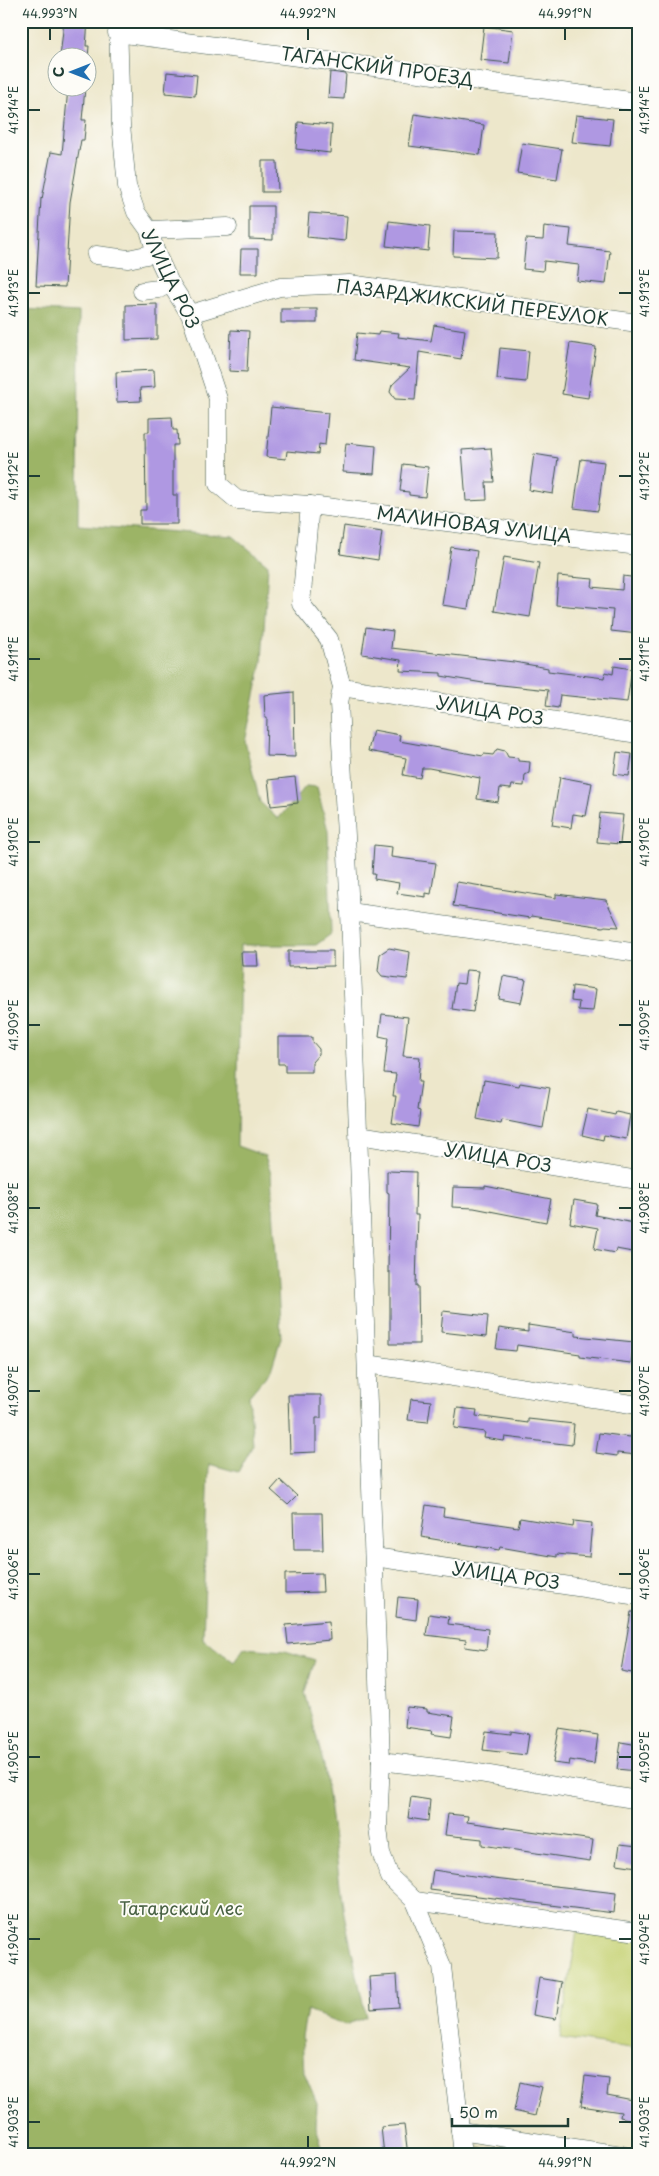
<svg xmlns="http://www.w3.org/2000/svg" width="659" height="2176" font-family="'Playpen Sans',sans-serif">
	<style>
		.green { fill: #c6d274; stroke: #728854 }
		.forest { fill: #9cb466; stroke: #5e784d }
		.building { fill: #af98e2 }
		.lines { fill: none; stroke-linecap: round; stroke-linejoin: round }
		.minor-casing { stroke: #3e564b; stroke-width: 19 }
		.minor { stroke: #fff; stroke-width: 18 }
		.ticks { fill: none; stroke: #1f3d34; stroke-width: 2 }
		.labels { text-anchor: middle; stroke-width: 4; stroke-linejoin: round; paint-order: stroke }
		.street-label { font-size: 18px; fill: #1f3d34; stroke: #fdfcf7 }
		.park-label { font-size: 18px; fill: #496244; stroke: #fdfcf7 }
		.neatline { fill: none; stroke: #1f3d34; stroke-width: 2 }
		.ticks-label { font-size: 12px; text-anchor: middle; fill: #1f3d34 }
	</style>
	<rect width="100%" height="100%" fill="#fdfcf7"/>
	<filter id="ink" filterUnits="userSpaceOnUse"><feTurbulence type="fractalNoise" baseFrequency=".02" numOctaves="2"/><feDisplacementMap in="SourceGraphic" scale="10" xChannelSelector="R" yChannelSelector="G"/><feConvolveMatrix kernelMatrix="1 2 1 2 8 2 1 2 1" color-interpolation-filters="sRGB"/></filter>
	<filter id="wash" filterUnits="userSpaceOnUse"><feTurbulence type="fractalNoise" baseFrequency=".0096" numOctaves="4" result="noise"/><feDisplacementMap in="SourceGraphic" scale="20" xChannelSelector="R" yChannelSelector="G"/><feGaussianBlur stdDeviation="1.12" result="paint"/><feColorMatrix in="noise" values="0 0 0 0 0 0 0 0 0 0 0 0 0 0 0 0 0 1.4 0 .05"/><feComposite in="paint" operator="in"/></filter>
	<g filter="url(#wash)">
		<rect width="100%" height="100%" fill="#ede7cb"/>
		<!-- green -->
		<g class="green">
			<path d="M 577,1931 L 638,1938 L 638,2049 L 560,2038 Z"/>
			<path d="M 479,2148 L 533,2155 L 471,2155 L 472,2151 Z"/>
		</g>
		<!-- forest -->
		<path class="forest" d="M 21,309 L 79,312 L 78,525 L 233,536 L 268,565 L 262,662 L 245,742 L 260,802 L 278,819 L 306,786 L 317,787 L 328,831 L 331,934 L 316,945 L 240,945 L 237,1146 L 265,1156 L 271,1174 L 281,1338 L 271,1370 L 249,1396 L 253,1445 L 238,1472 L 209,1464 L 203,1639 L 234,1662 L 244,1648 L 285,1651 L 315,1660 L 305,1692 L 324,1766 L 344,1914 L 366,2017 L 345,2025 L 307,2010 L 302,2036 L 304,2072 L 317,2103 L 316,2126 L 324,2155 L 21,2155 Z"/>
		<g id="blocks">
			<!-- building -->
			<g class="building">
				<path d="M 64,21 L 88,21 L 86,46 L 89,46 L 88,58 L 60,58 Z"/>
				<path d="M 484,26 L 513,30 L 509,63 L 480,60 Z"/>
				<path d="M 167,72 L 197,75 L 195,96 L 165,93 Z"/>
				<path d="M 330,72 L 346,74 L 344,99 L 328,98 Z"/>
				<path d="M 68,88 L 85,88 L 82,120 L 86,120 L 84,140 L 81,140 L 70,202 L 65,287 L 36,286 L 41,198 L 42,199 L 51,152 L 62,154 Z"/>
				<path d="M 414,114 L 484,125 L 480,155 L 409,146 Z"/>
				<path d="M 576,115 L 613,119 L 610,146 L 572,142 Z"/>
				<path d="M 298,122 L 332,125 L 330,153 L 296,149 Z"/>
				<path d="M 522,143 L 562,149 L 557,179 L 517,173 Z"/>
				<path d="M 262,161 L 277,161 L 278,192 L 262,192 Z"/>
				<path d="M 249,206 L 273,206 L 273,240 L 249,239 Z"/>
				<path d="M 309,213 L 347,216 L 345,241 L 307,237 Z"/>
				<path d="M 389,221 L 430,226 L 428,251 L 386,246 Z"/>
				<path d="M 544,226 L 571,229 L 569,246 L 610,251 L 606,284 L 577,281 L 579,265 L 544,261 L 543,271 L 523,269 L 526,239 L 543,240 Z"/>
				<path d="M 454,231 L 498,232 L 497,258 L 453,256 Z"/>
				<path d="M 241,249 L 258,249 L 258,273 L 240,273 Z"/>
				<path d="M 157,304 L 157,339 L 126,340 L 126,305 Z"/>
				<rect x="281" y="309" width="36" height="14"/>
				<path d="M 434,325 L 465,330 L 461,359 L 419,352 L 415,400 L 395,399 L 390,392 L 392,385 L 410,368 L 354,360 L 357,333 L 378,335 L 379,331 L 399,333 L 398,337 L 431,341 Z"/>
				<path d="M 231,330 L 249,331 L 247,372 L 229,371 Z"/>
				<path d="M 570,343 L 596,347 L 588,398 L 562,394 Z"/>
				<path d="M 500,348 L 529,351 L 526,382 L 497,379 Z"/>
				<path d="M 154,370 L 155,387 L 140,388 L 141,401 L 117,402 L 116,372 Z"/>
				<path d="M 271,407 L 328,413 L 325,445 L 319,444 L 318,454 L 287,451 L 286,459 L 266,457 Z"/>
				<path d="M 172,417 L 173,430 L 177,430 L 178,445 L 173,445 L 173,495 L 177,495 L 177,524 L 140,524 L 140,510 L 146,510 L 145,432 L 149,432 L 149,418 Z"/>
				<path d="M 346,443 L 376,446 L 374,474 L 343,472 Z"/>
				<path d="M 491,448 L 494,482 L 486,482 L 487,500 L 466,501 L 462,450 Z"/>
				<path d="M 534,454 L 558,458 L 553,494 L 529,490 Z"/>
				<path d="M 581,459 L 604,462 L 598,511 L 574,508 Z"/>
				<path d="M 403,464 L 428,467 L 425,497 L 409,495 L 409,492 L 400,491 Z"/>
				<path d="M 344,526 L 382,532 L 378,560 L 340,554 Z"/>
				<path d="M 451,547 L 477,551 L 468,609 L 442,605 Z"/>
				<path d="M 504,557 L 539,563 L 530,617 L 494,611 Z"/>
				<path d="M 558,576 L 593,579 L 592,587 L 622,590 L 623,576 L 638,578 L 638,634 L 611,631 L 613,610 L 556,605 Z"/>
				<path d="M 366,627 L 393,631 L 391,648 L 514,662 L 548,668 L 548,671 L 604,678 L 605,672 L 613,674 L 614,666 L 632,669 L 627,702 L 560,695 L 558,708 L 546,706 L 548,690 L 483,683 L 441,676 L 441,673 L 400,671 L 401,660 L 362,654 Z"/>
				<path d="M 294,692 L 295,757 L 266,756 L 267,718 L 265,718 L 264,695 Z"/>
				<path d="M 373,730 L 400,735 L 399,741 L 483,756 L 484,754 L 493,755 L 497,749 L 505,751 L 508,757 L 518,758 L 518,761 L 530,762 L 529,773 L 525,775 L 524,786 L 512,785 L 511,789 L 500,788 L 498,802 L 477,799 L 480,778 L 429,768 L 422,768 L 420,778 L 403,775 L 406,758 L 368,751 Z"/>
				<path d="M 617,752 L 632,754 L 629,776 L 614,774 Z"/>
				<path d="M 295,777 L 298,803 L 271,806 L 268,780 Z"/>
				<path d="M 560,777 L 592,783 L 586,816 L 573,814 L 571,828 L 552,825 Z"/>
				<path d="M 600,813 L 623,815 L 620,844 L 597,842 Z"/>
				<path d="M 374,845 L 392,847 L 391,857 L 436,863 L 431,894 L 426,893 L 426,897 L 397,893 L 399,883 L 374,879 L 375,874 L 372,874 Z"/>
				<path d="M 457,882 L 556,898 L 556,894 L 606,900 L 619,927 L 605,926 L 603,927 L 531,916 L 530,918 L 453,906 Z"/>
				<path d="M 389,948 L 410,952 L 407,979 L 382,976 L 378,971 L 380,954 Z"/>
				<path d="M 288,951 L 333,951 L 333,966 L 288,967 Z"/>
				<path d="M 241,952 L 257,952 L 258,966 L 242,966 Z"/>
				<path d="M 466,970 L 479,971 L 473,1012 L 452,1009 L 456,983 L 464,984 Z"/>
				<path d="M 503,976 L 526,980 L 521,1003 L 499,999 Z"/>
				<path d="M 572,986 L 596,989 L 593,1011 L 578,1010 L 579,1002 L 571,1001 Z"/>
				<path d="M 382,1014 L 408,1017 L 403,1056 L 420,1057 L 418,1082 L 421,1082 L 417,1110 L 420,1111 L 418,1127 L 392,1123 L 396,1096 L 393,1096 L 396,1074 L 384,1073 L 388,1038 L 379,1036 Z"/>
				<path d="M 278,1037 L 312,1037 L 312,1041 L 319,1049 L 319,1054 L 312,1062 L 312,1072 L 285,1072 L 285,1064 L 278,1064 Z"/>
				<path d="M 484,1080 L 519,1086 L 520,1083 L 550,1088 L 543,1128 L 502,1120 L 501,1124 L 477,1119 Z"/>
				<path d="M 588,1109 L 615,1115 L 616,1112 L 630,1115 L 626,1139 L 604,1135 L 603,1140 L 582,1135 Z"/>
				<path d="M 387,1171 L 416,1172 L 415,1215 L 418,1215 L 416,1286 L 418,1286 L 419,1344 L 390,1344 L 390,1272 L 388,1272 L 389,1193 L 387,1192 Z"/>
				<path d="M 485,1186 L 551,1199 L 546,1222 L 474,1208 L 452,1207 L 453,1187 L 485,1188 Z"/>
				<path d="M 574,1200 L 597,1204 L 595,1215 L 638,1224 L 638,1253 L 616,1249 L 615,1253 L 594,1249 L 598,1228 L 570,1223 Z"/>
				<path d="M 443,1311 L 488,1316 L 486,1337 L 441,1332 Z"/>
				<path d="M 528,1325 L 576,1332 L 576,1336 L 634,1342 L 631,1363 L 580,1357 L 580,1354 L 517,1345 L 516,1351 L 496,1349 L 499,1328 L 528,1332 Z"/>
				<path d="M 288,1395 L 321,1395 L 321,1418 L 316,1418 L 316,1452 L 290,1453 Z"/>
				<path d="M 411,1399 L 431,1401 L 428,1422 L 408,1420 Z"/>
				<path d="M 457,1408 L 477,1410 L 476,1416 L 528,1423 L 528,1419 L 574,1424 L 572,1445 L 505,1437 L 504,1441 L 484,1438 L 485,1432 L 454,1428 Z"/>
				<path d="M 599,1433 L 638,1438 L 638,1455 L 617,1453 L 617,1456 L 596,1453 Z"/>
				<path d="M 280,1480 L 297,1496 L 288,1505 L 271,1490 Z"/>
				<path d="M 426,1505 L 444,1508 L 443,1516 L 518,1527 L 520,1518 L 573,1527 L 574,1521 L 592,1523 L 589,1557 L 557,1554 L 557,1557 L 500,1547 L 499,1550 L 421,1537 Z"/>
				<path d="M 293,1513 L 322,1513 L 323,1550 L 294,1550 Z"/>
				<path d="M 322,1573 L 323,1592 L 285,1593 L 285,1574 Z"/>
				<path d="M 398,1597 L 418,1599 L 416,1620 L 396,1617 Z"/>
				<path d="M 631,1612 L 638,1612 L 638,1674 L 621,1671 Z"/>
				<path d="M 429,1614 L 449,1617 L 448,1624 L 488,1629 L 486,1650 L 465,1647 L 466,1640 L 426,1635 Z"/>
				<path d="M 329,1621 L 330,1640 L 288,1644 L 286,1625 Z"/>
				<path d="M 407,1707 L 427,1709 L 427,1712 L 454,1716 L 451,1737 L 431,1734 L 432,1731 L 405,1727 Z"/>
				<path d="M 559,1729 L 598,1735 L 594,1764 L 570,1760 L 569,1765 L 553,1763 Z"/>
				<path d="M 486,1731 L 511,1734 L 511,1731 L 529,1734 L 526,1755 L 483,1750 Z"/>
				<path d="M 621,1742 L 638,1745 L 636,1771 L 617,1769 Z"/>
				<path d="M 411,1797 L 430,1800 L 428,1821 L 408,1818 Z"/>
				<path d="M 448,1814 L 468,1816 L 467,1822 L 593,1840 L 590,1861 L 482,1845 L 482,1839 L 445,1835 Z"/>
				<path d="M 620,1844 L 638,1846 L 637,1867 L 617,1864 Z"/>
				<path d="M 433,1870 L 494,1879 L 616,1893 L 614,1913 L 430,1890 Z"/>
				<path d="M 397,1975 L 399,2007 L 371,2009 L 369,1977 Z"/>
				<path d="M 539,1978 L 562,1982 L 556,2019 L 533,2015 Z"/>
				<path d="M 585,2076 L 609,2079 L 607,2095 L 638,2101 L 638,2121 L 620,2117 L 621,2112 L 581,2106 Z"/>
				<path d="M 520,2082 L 542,2087 L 535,2116 L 514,2111 Z"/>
				<path d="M 404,2125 L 408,2155 L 384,2155 L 381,2127 Z"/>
			</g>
		</g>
	</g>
	<g filter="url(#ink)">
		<use href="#blocks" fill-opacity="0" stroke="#3e564b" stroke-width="1"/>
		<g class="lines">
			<defs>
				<g id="minor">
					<path d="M 118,21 L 121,125 L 127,186 L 136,212 L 149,230 L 156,253 L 170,283 L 190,314 L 218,399 L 218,484 L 237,500 L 310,505 L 301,604 L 329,639 L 342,687 L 339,703 L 350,912 L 381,1761 L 378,1827 L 381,1853 L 390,1877 L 415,1901 L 442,1966 L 463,2155"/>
					<path d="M 117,33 L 638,102"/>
					<path d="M 149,230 L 228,227"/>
					<path d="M 96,255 L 128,259 L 156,253"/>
					<path d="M 142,291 L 159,289 L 170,283"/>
					<path d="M 190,314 L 280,287 L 349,284 L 638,323"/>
					<path d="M 310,505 L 638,546"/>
					<path d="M 342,687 L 638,734"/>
					<path d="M 350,912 L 638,953"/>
					<path d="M 359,1135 L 638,1180"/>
					<path d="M 367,1364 L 638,1405"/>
					<path d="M 374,1557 L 638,1596"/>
					<path d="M 381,1761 L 479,1773 L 638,1800"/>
					<path d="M 415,1901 L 638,1932"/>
					<path d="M 460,2131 L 622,2155"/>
				</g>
			</defs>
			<!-- minor casing -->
			<use href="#minor" class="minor-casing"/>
			<!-- minor -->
			<use href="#minor" class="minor"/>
		</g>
	</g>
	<!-- ticks -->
	<path class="ticks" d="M 50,28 L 50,40M 308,28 L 308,40M 565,28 L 565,40M 28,110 L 40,110M 619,110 L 632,110M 28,293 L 40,293M 619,293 L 632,293M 28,476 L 40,476M 619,476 L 632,476M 28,659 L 40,659M 619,659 L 632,659M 28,842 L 40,842M 619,842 L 632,842M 28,1025 L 40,1025M 619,1025 L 632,1025M 28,1208 L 40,1208M 619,1208 L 632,1208M 28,1391 L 40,1391M 619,1391 L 632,1391M 28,1574 L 40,1574M 619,1574 L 632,1574M 28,1757 L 40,1757M 619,1757 L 632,1757M 28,1939 L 40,1939M 619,1939 L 632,1939M 28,2122 L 40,2122M 619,2122 L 632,2122M 308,2136 L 308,2148M 565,2136 L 565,2148"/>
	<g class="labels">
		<!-- street labels -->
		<g class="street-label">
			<text transform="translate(377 67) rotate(8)" y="6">ТАГАНСКИЙ ПРОЕЗД</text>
			<text transform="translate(170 279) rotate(64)" y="6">УЛИЦА РОЗ</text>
			<text transform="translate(472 303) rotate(7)" y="6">ПАЗАРДЖИКСКИЙ ПЕРЕУЛОК</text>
			<text transform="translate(474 525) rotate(7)" y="6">МАЛИНОВАЯ УЛИЦА</text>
			<text transform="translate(490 711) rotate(9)" y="6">УЛИЦА РОЗ</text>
			<text transform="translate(498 1158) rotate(9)" y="6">УЛИЦА РОЗ</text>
			<text transform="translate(506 1576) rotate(8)" y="6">УЛИЦА РОЗ</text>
		</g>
		<!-- park labels -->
		<g class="park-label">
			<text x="181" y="1915">Татарский лес</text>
		</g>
	</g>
	<!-- margin -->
	<rect width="659" height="2176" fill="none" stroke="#fdfcf7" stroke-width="55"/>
	<!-- north arrow -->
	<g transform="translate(72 72) rotate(270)"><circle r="24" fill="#fdfcf7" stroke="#a4b0a9"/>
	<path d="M0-4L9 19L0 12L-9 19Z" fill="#1f6fb2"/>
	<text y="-8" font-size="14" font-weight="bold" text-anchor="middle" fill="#1f3d34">С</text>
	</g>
	<!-- scale -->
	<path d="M452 2118v8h116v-8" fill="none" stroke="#1f3d34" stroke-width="2.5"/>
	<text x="459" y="2118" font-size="15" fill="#1f3d34" stroke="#fdfcf7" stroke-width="4" paint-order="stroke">50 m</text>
	<rect x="28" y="28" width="604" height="2120" class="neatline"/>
	<g class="ticks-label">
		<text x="50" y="18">44.993°N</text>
		<text x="308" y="18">44.992°N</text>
		<text x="565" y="18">44.991°N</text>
		<text transform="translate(645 110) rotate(-90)" y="4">41.914°E</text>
		<text transform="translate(14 110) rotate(-90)" y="4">41.914°E</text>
		<text transform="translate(645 293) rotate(-90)" y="4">41.913°E</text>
		<text transform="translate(14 293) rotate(-90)" y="4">41.913°E</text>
		<text transform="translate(645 476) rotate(-90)" y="4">41.912°E</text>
		<text transform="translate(14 476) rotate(-90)" y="4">41.912°E</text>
		<text transform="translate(645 659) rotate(-90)" y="4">41.911°E</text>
		<text transform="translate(14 659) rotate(-90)" y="4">41.911°E</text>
		<text transform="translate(645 842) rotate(-90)" y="4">41.910°E</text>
		<text transform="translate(14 842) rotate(-90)" y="4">41.910°E</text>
		<text transform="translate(645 1025) rotate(-90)" y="4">41.909°E</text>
		<text transform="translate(14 1025) rotate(-90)" y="4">41.909°E</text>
		<text transform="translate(645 1208) rotate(-90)" y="4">41.908°E</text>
		<text transform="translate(14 1208) rotate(-90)" y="4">41.908°E</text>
		<text transform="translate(645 1391) rotate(-90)" y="4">41.907°E</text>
		<text transform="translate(14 1391) rotate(-90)" y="4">41.907°E</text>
		<text transform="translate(14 1574) rotate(-90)" y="4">41.906°E</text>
		<text transform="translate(645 1574) rotate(-90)" y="4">41.906°E</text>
		<text transform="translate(14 1757) rotate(-90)" y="4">41.905°E</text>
		<text transform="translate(645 1757) rotate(-90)" y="4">41.905°E</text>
		<text transform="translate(14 1939) rotate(-90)" y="4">41.904°E</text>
		<text transform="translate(645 1939) rotate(-90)" y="4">41.904°E</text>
		<text transform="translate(645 2122) rotate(-90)" y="4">41.903°E</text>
		<text transform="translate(14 2122) rotate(-90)" y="4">41.903°E</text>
		<text x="308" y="2167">44.992°N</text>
		<text x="565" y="2167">44.991°N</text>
	</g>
</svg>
